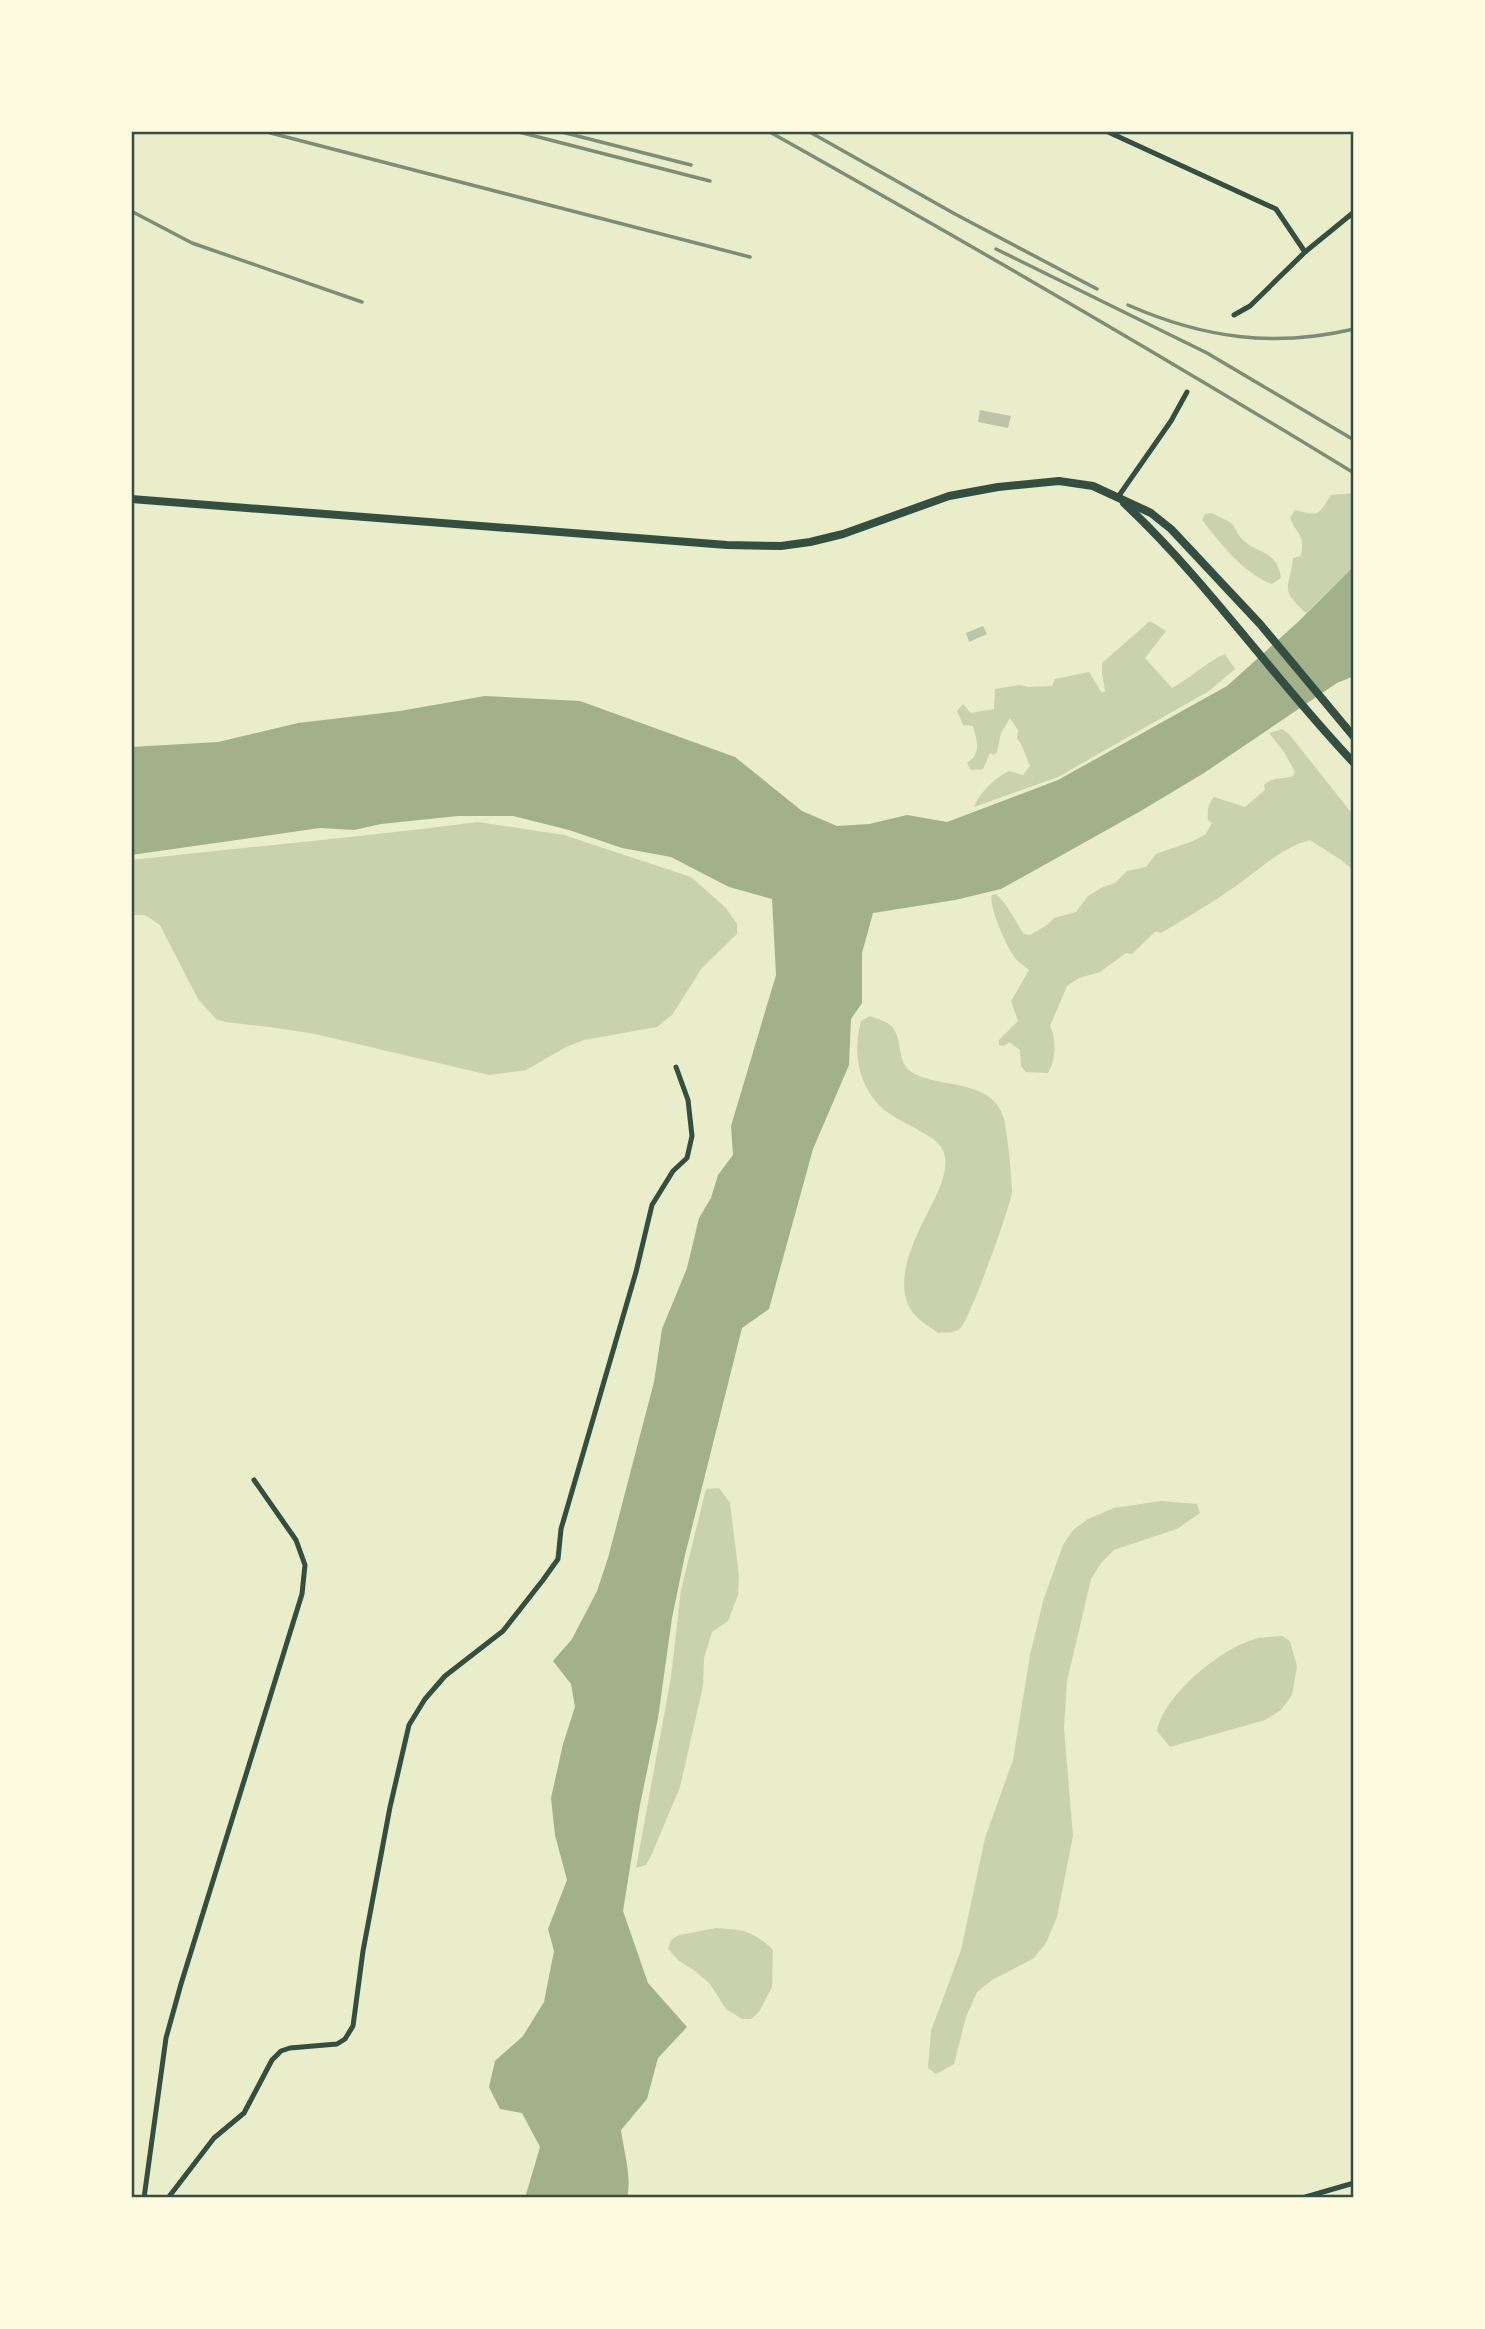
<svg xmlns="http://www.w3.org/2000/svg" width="1485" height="2329" font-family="'DejaVu Sans',sans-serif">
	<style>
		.green { fill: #cad2ad }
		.water { fill: #a3b18a }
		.building { fill: #bcc5a7 }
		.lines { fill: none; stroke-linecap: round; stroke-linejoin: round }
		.minor { stroke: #344e41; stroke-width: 5 }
		.secondary { stroke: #344e41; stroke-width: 8 }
		.rail { stroke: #7c8e77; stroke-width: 3.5 }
		.neatline { fill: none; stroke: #344e41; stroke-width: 2.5 }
	</style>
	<rect width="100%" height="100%" fill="#e9edc9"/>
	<!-- green -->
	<g class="green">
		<path d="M 1354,493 L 1354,566 L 1306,613 C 1278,587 1290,590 1293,558 L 1301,556 C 1305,533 1297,535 1290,518 L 1295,510 C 1319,516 1318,516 1331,495 Z"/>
		<path d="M 1211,513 C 1217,516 1225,519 1231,523 C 1236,528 1238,536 1244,541 C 1261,555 1277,551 1281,578 L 1272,584 C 1244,574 1220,543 1202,520 L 1205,514 Z"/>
		<path d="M 1150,621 L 1166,631 L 1145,658 L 1172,688 C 1191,678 1206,662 1225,654 L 1235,669 L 1209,691 L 1058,777 L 974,807 C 980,792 995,778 1009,771 L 1023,775 L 1030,766 L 1022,746 L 1017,738 L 1018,730 L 1010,718 L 1001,733 L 997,752 L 994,755 L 990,753 L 983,769 L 971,770 L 967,763 C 982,754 977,740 973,726 L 963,725 L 957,711 L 963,704 L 971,713 L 994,709 L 995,689 L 1020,685 L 1028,687 L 1052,686 L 1055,679 L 1089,672 L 1102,693 L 1105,691 L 1102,673 L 1102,663 Z"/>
		<path d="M 1282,729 L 1289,734 L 1354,816 L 1354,871 L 1341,860 L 1310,840 C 1284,846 1257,871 1236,886 C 1212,903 1186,918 1161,933 L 1156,931 L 1132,954 L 1126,953 L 1100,972 L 1079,978 L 1067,986 L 1050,1026 C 1057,1040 1056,1060 1048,1073 L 1026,1072 L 1021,1066 L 1020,1050 L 1009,1042 L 1004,1046 L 999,1045 L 999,1040 L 1018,1021 L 1011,1001 L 1029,970 C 1025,966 1019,963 1016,959 C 1008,950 988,906 992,895 L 996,894 C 1009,906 1014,920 1024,934 L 1030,935 L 1047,925 L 1054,918 L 1076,912 L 1088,896 L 1103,887 L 1115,883 L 1127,871 L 1146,867 L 1156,854 L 1193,841 L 1206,834 L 1212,823 L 1208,820 C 1207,811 1208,804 1214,797 L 1245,807 L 1265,790 L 1264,785 C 1273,776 1282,780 1293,776 L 1295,772 L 1284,752 L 1269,733 Z"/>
		<path d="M 478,822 L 564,835 L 691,877 L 726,908 L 737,924 L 737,934 L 702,968 L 672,1015 L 657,1027 L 584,1040 L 566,1047 L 526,1070 L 489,1075 L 315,1034 L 270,1027 L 225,1022 L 216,1019 L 198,999 L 160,925 L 145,915 L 131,915 L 131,860 C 247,847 362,837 478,822 Z"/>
		<path d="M 870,1016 C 877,1019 888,1021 893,1028 C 904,1043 895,1064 915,1074 C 943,1088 991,1080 1003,1116 C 1007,1127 1012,1178 1012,1191 C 1012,1203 971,1315 962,1326 C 957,1334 946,1332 938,1333 C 931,1327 922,1323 916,1316 C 886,1285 920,1229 935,1198 C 941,1186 947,1170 945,1157 C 943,1143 930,1137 920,1131 C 907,1123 889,1116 879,1105 C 857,1082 853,1051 861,1021 Z"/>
		<path d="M 719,1488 L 730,1503 L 739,1576 L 738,1595 L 728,1621 L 712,1632 L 704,1658 L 703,1686 L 680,1787 L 651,1856 L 646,1865 L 636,1868 L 671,1677 L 681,1590 L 706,1489 Z"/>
		<path d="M 1161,1501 L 1197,1504 L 1200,1513 L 1177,1529 L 1114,1550 L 1101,1563 L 1091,1579 L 1067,1681 L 1064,1728 L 1073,1836 L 1057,1917 L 1046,1943 L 1034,1958 L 992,1980 L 977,1992 L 966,2017 L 954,2064 L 936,2074 L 928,2068 L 931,2031 L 961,1950 L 985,1838 L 1013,1760 L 1030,1655 L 1044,1598 L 1063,1545 L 1073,1530 L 1088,1519 L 1114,1508 Z"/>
		<path d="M 1282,1636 L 1290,1641 L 1297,1666 L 1292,1695 L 1281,1710 L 1265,1720 L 1170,1747 L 1157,1731 C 1164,1695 1220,1649 1255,1639 C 1263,1637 1274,1637 1282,1636 Z"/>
		<path d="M 716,1928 C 742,1930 753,1930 773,1950 L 772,1987 L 759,2012 L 751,2019 L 742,2019 L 726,2009 L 710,1984 L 695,1971 L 678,1960 L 668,1949 L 671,1940 L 679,1935 Z"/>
	</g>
	<!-- water -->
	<path class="water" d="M 1354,566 L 1354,676 L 1337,683 L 1204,773 L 1139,812 L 1001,889 L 955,900 L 873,913 L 862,953 L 862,1003 L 851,1019 L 849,1065 L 813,1149 L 769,1309 L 742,1328 L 685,1555 L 672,1618 L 658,1718 L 640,1805 L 623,1911 L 648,1983 L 687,2027 L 658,2058 L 647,2099 L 621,2130 C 624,2153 632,2176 627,2198 L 525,2198 L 540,2147 L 522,2113 L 500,2109 L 489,2087 L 495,2061 L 523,2036 L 544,2002 L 554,1951 L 548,1929 L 567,1880 L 555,1835 L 551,1798 L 563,1744 L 575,1707 L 571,1684 L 553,1661 L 572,1639 L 597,1591 L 608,1558 L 654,1382 L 662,1329 L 687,1268 L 699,1218 L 711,1198 L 718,1175 L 733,1155 L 731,1126 L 776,975 L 772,899 L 729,887 L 671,857 L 622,848 L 569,830 L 513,816 L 458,816 L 381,824 L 354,830 L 320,828 L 131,855 L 131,747 L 218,742 L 298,723 L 400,711 L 485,696 L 580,701 L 735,757 L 802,811 L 837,826 L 869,824 L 907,815 L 947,822 L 1058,780 L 1227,686 L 1298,622 Z"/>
	<!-- building -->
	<g class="building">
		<path d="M 980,410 L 1011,416 L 1008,428 L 978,422 Z"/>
		<path d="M 983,626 L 987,634 L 969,642 L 966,633 Z"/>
	</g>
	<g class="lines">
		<!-- minor -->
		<g class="minor">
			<path d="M 1106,131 L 1276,209 L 1305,252"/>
			<path d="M 1234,315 L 1250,306 L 1305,252 L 1354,212"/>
			<path d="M 1118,497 L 1171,421 L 1187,392"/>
			<path d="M 144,2198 L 166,2038 L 181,1984 L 302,1594 L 305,1565 L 296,1540 L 254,1480"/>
			<path d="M 168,2198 L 214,2138 L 244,2113 L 272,2060 L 281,2051 L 290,2048 L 337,2044 L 345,2039 L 353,2026 L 363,1951 L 390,1807 L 409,1725 L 425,1699 L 445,1676 L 503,1631 L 543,1580 L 558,1559 L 561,1529 L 636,1272 L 652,1205 L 673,1171 L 687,1158 L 692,1136 L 688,1100 L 676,1067"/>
			<path d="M 1302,2198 L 1354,2183"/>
		</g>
		<!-- secondary -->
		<g class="secondary">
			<path d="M 131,499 L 727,545 L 781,546 L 810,542 L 843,534 L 949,496 L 998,487 L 1059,481 L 1093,486 L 1151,513 L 1171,529 L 1260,624 L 1354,737"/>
			<path d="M 1124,503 C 1208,582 1274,679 1354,763"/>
		</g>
		<!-- rail -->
		<g class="rail">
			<path d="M 263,131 L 750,257"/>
			<path d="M 515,131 L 710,181"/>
			<path d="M 558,131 L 691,165"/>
			<path d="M 768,131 C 966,242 1161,355 1354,473"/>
			<path d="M 808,131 L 955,214 L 1097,289"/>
			<path d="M 131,211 L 192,243 L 362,302"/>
			<path d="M 996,249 L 1207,353 L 1354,440"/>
			<path d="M 1128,305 C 1203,338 1274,348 1354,329"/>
		</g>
	</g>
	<!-- border -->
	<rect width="1485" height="2329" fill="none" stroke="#fefae0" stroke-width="266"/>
	<rect x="133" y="133" width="1219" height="2063" class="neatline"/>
</svg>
